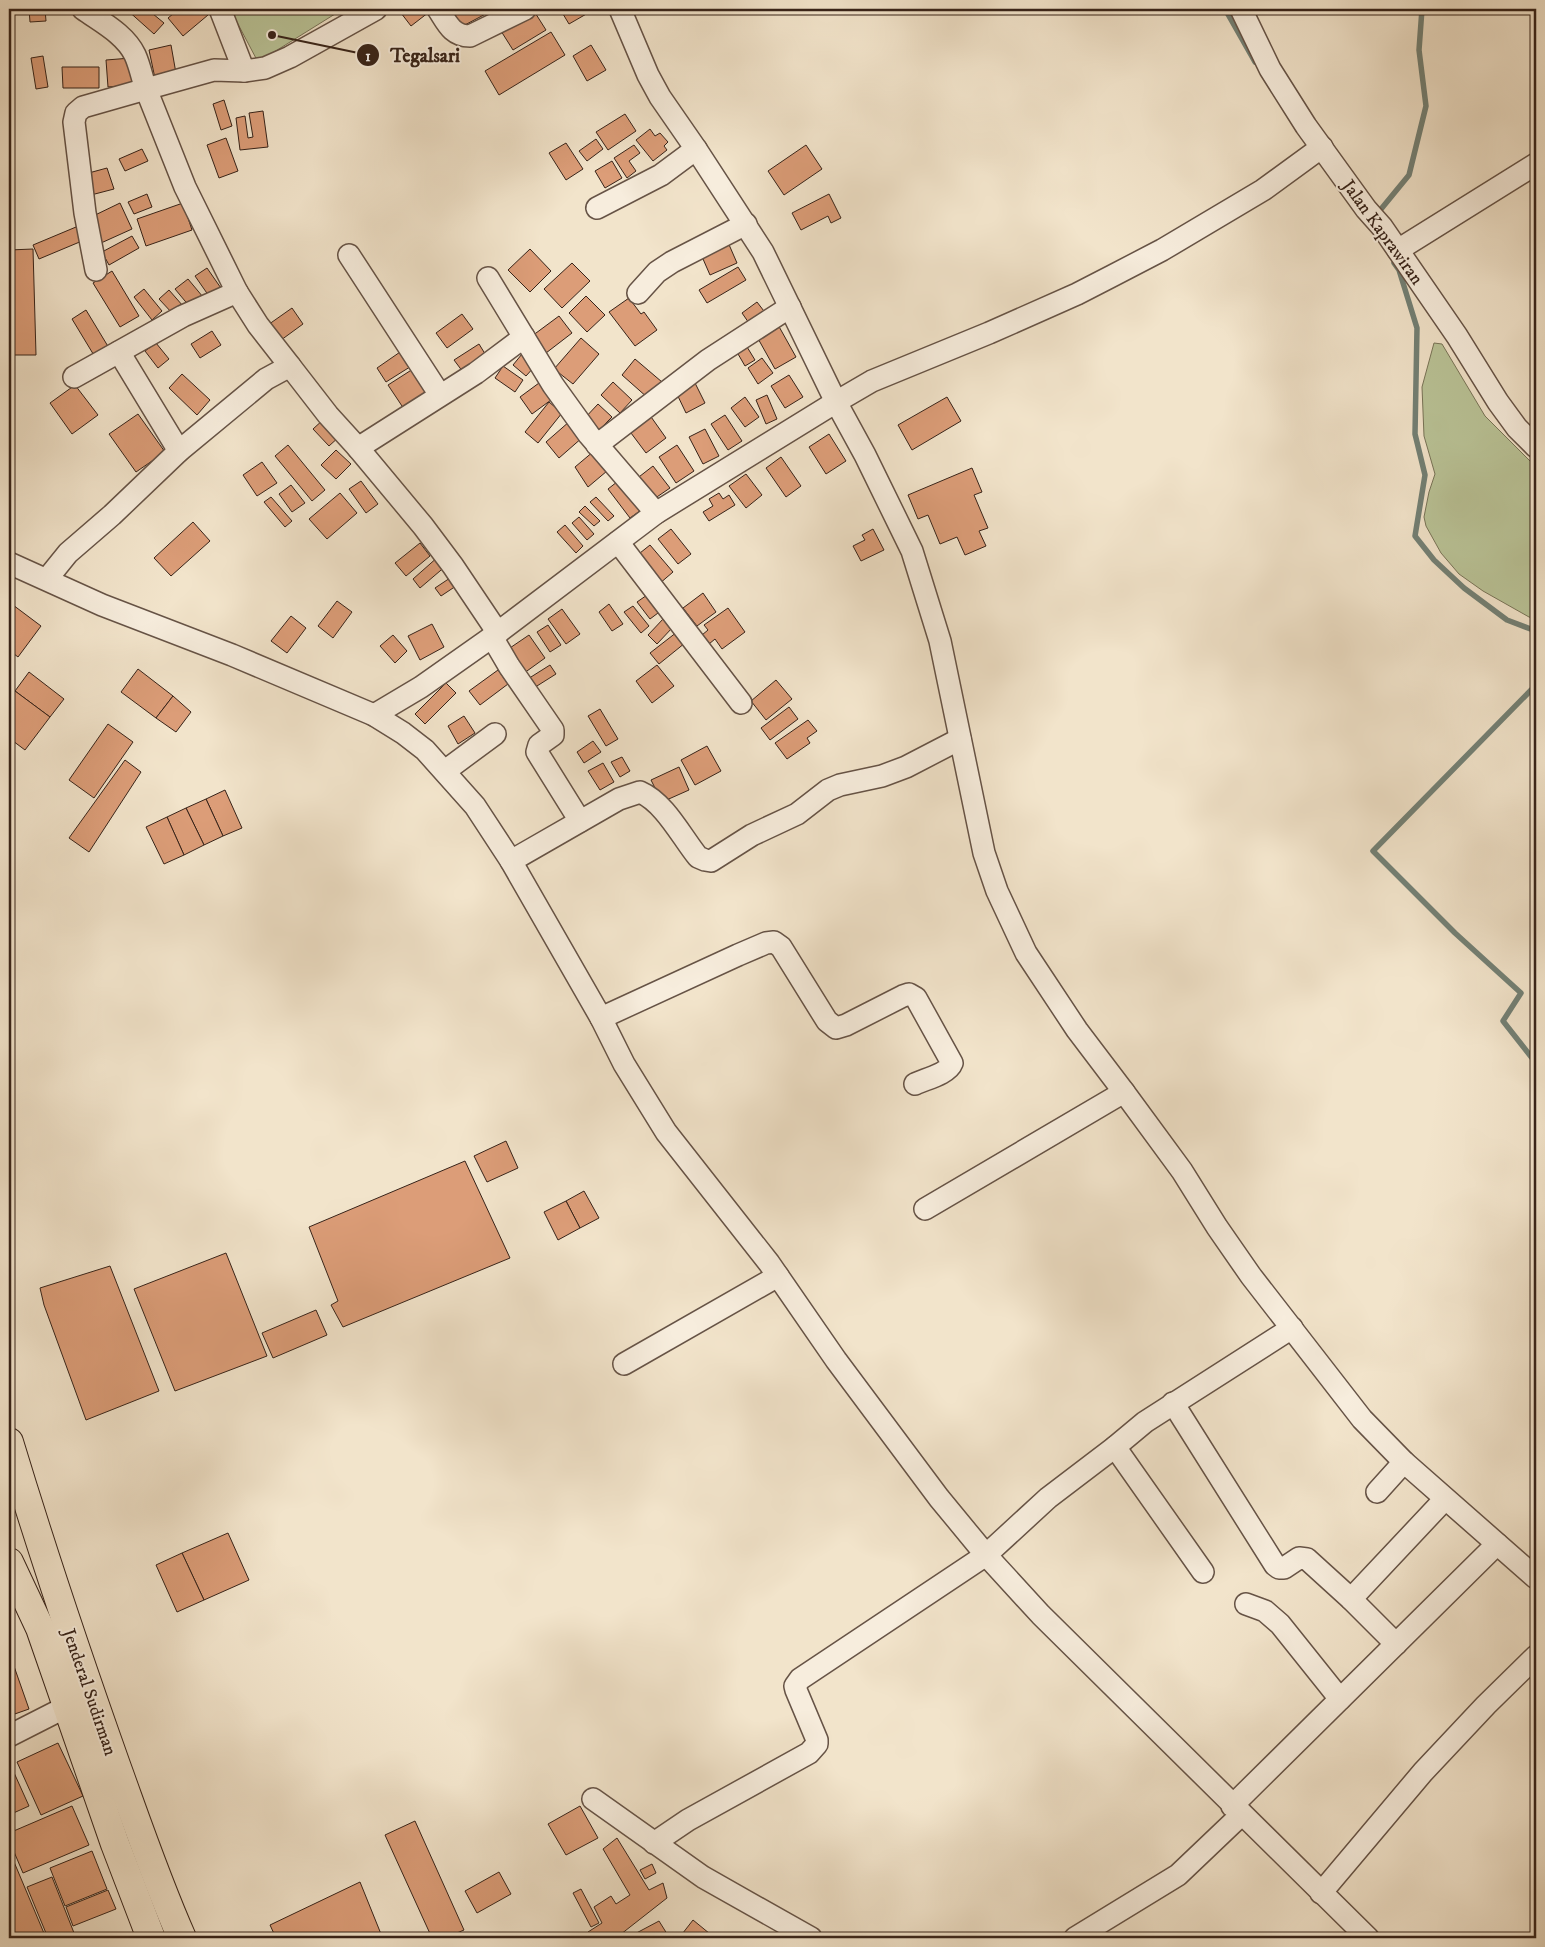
<svg xmlns="http://www.w3.org/2000/svg" width="1545" height="1947" font-family="'IM FELL DW Pica',serif">
	<style>
		.green { fill: #bac498; stroke: #787458 }
		.lines { fill: none; stroke-linecap: round; stroke-linejoin: round }
		.stream { stroke: #738176; stroke-width: 5.5 }
		.building { fill: #dc9d78; stroke: #372319 }
		.street-casing { stroke: #665346; stroke-width: 24 }
		.highway-casing { stroke: #372319; stroke-width: 30 }
		.street { stroke: #f7eddd; stroke-width: 21 }
		.highway { stroke: #f2e4cb; stroke-width: 28 }
		.labels { text-anchor: middle; stroke-width: 4; stroke-linejoin: round; paint-order: stroke }
		.street-label { font-size: 18px; fill: #372319; stroke: #f7eddd }
		.leader { fill: none; stroke: #372319; stroke-width: 2 }
		.callout-dot { fill: #372319; stroke: #f7eddd; stroke-width: 2 }
		.mark-label { font-size: 15px; text-anchor: middle; font-weight: bold; fill: #fff }
		.callout-label { font-size: 19px; text-anchor: middle; font-weight: bold; fill: #372319; stroke: #f7eddd; stroke-width: 4; stroke-linejoin: round; paint-order: stroke }
	</style>
	<rect width="100%" height="100%" fill="#f2e4cb"/>
	<filter id="stains"><feTurbulence type="fractalNoise" baseFrequency=".004" numOctaves="4"/><feColorMatrix values="0 0 0 0 .2 0 0 0 0 .09 0 0 0 0 .02 0 0 0 .5 -.17"/></filter>
	<radialGradient id="worn" r=".72"><stop offset=".6" stop-color="#630" stop-opacity="0"/><stop offset="1" stop-color="#630" stop-opacity=".3"/></radialGradient>
	<!-- green -->
	<g class="green">
		<path d="M 230,9 L 343,9 L 258,62 Z"/>
		<path d="M 1434,343 L 1442,344 L 1485,416 L 1536,467 L 1536,619 L 1529,617 L 1483,591 L 1459,574 L 1441,553 L 1426,526 L 1424,517 L 1429,492 L 1435,474 L 1424,436 L 1422,387 Z"/>
	</g>
	<g class="lines">
		<!-- stream -->
		<g class="stream">
			<path d="M 1225,9 L 1255,62"/>
			<path d="M 1377,214 L 1409,175 L 1426,106 L 1419,50 L 1422,9"/>
			<path d="M 1394,263 L 1399,270 L 1417,328 L 1415,434 L 1425,475 L 1415,536 L 1434,560 L 1464,588 L 1507,620 L 1536,631"/>
			<path d="M 1536,685 L 1373,851 L 1455,933 L 1521,993 L 1503,1021 L 1536,1063"/>
		</g>
	</g>
	<!-- building -->
	<g class="building">
		<path d="M 29,9 L 45,9 L 46,21 L 30,22 Z"/>
		<path d="M 126,9 L 147,9 L 164,23 L 154,34 Z"/>
		<path d="M 179,9 L 203,9 L 208,15 L 183,36 L 168,18 Z"/>
		<path d="M 406,9 L 433,9 L 411,26 L 401,13 Z"/>
		<path d="M 451,9 L 495,9 L 461,27 Z"/>
		<path d="M 560,9 L 595,9 L 569,24 Z"/>
		<path d="M 534,11 L 546,30 L 513,50 L 501,31 Z"/>
		<path d="M 551,32 L 565,55 L 499,95 L 485,71 Z"/>
		<path d="M 171,45 L 177,79 L 156,83 L 149,50 Z"/>
		<path d="M 591,45 L 606,70 L 587,81 L 573,56 Z"/>
		<path d="M 43,56 L 48,87 L 36,89 L 31,58 Z"/>
		<path d="M 131,58 L 133,85 L 108,87 L 106,60 Z"/>
		<path d="M 62,67 L 99,67 L 99,88 L 63,88 Z"/>
		<path d="M 224,100 L 232,126 L 221,130 L 213,104 Z"/>
		<path d="M 263,111 L 268,147 L 240,150 L 236,118 L 245,116 L 248,138 L 253,137 L 249,113 Z"/>
		<path d="M 625,114 L 636,131 L 608,150 L 596,132 Z"/>
		<path d="M 650,129 L 655,136 L 660,133 L 668,142 L 664,146 L 667,150 L 653,161 L 636,140 Z"/>
		<path d="M 226,138 L 238,171 L 219,178 L 207,145 Z"/>
		<path d="M 596,139 L 603,149 L 587,161 L 579,151 Z"/>
		<path d="M 566,143 L 583,169 L 566,180 L 549,153 Z"/>
		<path d="M 634,145 L 640,153 L 629,161 L 636,171 L 627,178 L 614,158 Z"/>
		<path d="M 806,145 L 822,169 L 784,195 L 768,171 Z"/>
		<path d="M 9,146 L 12,205 L 9,206 Z"/>
		<path d="M 142,149 L 148,161 L 125,171 L 119,159 Z"/>
		<path d="M 612,161 L 622,178 L 605,188 L 595,171 Z"/>
		<path d="M 107,168 L 114,189 L 91,195 L 85,174 Z"/>
		<path d="M 147,194 L 152,207 L 134,214 L 128,202 Z"/>
		<path d="M 829,194 L 841,218 L 831,223 L 828,216 L 801,230 L 792,213 Z"/>
		<path d="M 120,203 L 132,229 L 101,243 L 89,218 Z"/>
		<path d="M 183,203 L 192,230 L 146,246 L 137,219 Z"/>
		<path d="M 76,227 L 82,241 L 39,259 L 33,245 Z"/>
		<path d="M 132,236 L 139,248 L 109,265 L 102,252 Z"/>
		<path d="M 727,240 L 737,263 L 710,275 L 700,252 Z"/>
		<path d="M 33,249 L 36,355 L 13,355 L 9,250 Z"/>
		<path d="M 530,249 L 551,271 L 530,292 L 508,270 Z"/>
		<path d="M 572,263 L 590,281 L 562,308 L 544,289 Z"/>
		<path d="M 738,267 L 746,280 L 707,303 L 699,290 Z"/>
		<path d="M 207,268 L 223,291 L 211,299 L 195,276 Z"/>
		<path d="M 112,271 L 139,316 L 120,327 L 93,283 Z"/>
		<path d="M 188,279 L 203,297 L 190,307 L 175,289 Z"/>
		<path d="M 144,289 L 162,311 L 152,320 L 134,297 Z"/>
		<path d="M 169,290 L 183,306 L 173,314 L 159,299 Z"/>
		<path d="M 586,296 L 605,315 L 587,332 L 569,313 Z"/>
		<path d="M 629,298 L 641,314 L 644,312 L 657,330 L 635,346 L 609,312 Z"/>
		<path d="M 757,302 L 767,315 L 751,326 L 742,313 Z"/>
		<path d="M 292,308 L 303,324 L 277,343 L 265,327 Z"/>
		<path d="M 86,310 L 109,348 L 95,357 L 72,319 Z"/>
		<path d="M 462,314 L 473,329 L 447,348 L 436,333 Z"/>
		<path d="M 559,316 L 572,333 L 546,353 L 532,336 Z"/>
		<path d="M 777,323 L 796,357 L 775,369 L 756,335 Z"/>
		<path d="M 212,331 L 221,345 L 200,358 L 191,344 Z"/>
		<path d="M 581,338 L 599,354 L 573,384 L 554,369 Z"/>
		<path d="M 744,342 L 755,360 L 745,366 L 734,347 Z"/>
		<path d="M 156,343 L 169,359 L 158,368 L 145,351 Z"/>
		<path d="M 479,344 L 487,357 L 463,372 L 454,360 Z"/>
		<path d="M 403,350 L 413,365 L 386,382 L 377,368 Z"/>
		<path d="M 522,354 L 535,366 L 526,376 L 513,365 Z"/>
		<path d="M 762,358 L 773,373 L 758,384 L 748,368 Z"/>
		<path d="M 635,359 L 662,382 L 648,398 L 622,375 Z"/>
		<path d="M 503,366 L 523,380 L 515,392 L 495,378 Z"/>
		<path d="M 413,369 L 429,393 L 404,409 L 388,385 Z"/>
		<path d="M 182,374 L 210,400 L 197,415 L 169,388 Z"/>
		<path d="M 789,375 L 803,397 L 785,408 L 771,386 Z"/>
		<path d="M 694,381 L 705,403 L 686,413 L 675,390 Z"/>
		<path d="M 613,382 L 632,400 L 620,413 L 601,395 Z"/>
		<path d="M 539,383 L 551,400 L 532,414 L 520,397 Z"/>
		<path d="M 75,385 L 98,415 L 72,434 L 50,403 Z"/>
		<path d="M 767,395 L 777,419 L 766,424 L 756,400 Z"/>
		<path d="M 745,397 L 759,417 L 745,427 L 731,408 Z"/>
		<path d="M 947,397 L 961,421 L 912,450 L 898,425 Z"/>
		<path d="M 549,402 L 562,413 L 538,443 L 525,432 Z"/>
		<path d="M 598,404 L 612,417 L 597,432 L 583,420 Z"/>
		<path d="M 138,414 L 165,452 L 136,472 L 109,434 Z"/>
		<path d="M 649,414 L 666,438 L 646,453 L 628,429 Z"/>
		<path d="M 725,415 L 742,441 L 728,450 L 711,424 Z"/>
		<path d="M 324,419 L 340,436 L 329,446 L 313,429 Z"/>
		<path d="M 570,421 L 583,437 L 559,458 L 546,442 Z"/>
		<path d="M 705,429 L 719,456 L 703,464 L 689,437 Z"/>
		<path d="M 829,434 L 846,461 L 826,474 L 809,447 Z"/>
		<path d="M 288,445 L 325,490 L 312,501 L 275,456 Z"/>
		<path d="M 677,445 L 694,471 L 676,483 L 659,457 Z"/>
		<path d="M 336,450 L 351,464 L 336,479 L 321,465 Z"/>
		<path d="M 594,451 L 607,471 L 588,487 L 575,467 Z"/>
		<path d="M 781,457 L 801,486 L 786,497 L 766,468 Z"/>
		<path d="M 262,462 L 277,483 L 257,496 L 243,475 Z"/>
		<path d="M 653,466 L 670,488 L 651,501 L 635,480 Z"/>
		<path d="M 972,468 L 982,492 L 974,495 L 988,528 L 979,531 L 986,546 L 965,555 L 957,537 L 940,544 L 928,515 L 918,519 L 908,495 Z"/>
		<path d="M 746,474 L 762,495 L 746,508 L 729,486 Z"/>
		<path d="M 622,478 L 644,508 L 630,518 L 608,489 Z"/>
		<path d="M 361,481 L 378,504 L 366,513 L 349,489 Z"/>
		<path d="M 291,485 L 305,503 L 292,512 L 279,494 Z"/>
		<path d="M 340,493 L 357,513 L 327,539 L 309,519 Z"/>
		<path d="M 719,493 L 723,499 L 729,495 L 735,505 L 709,521 L 703,512 L 713,506 L 709,499 Z"/>
		<path d="M 271,497 L 292,521 L 285,527 L 264,502 Z"/>
		<path d="M 596,497 L 614,516 L 608,521 L 590,502 Z"/>
		<path d="M 585,506 L 600,521 L 594,526 L 579,512 Z"/>
		<path d="M 579,517 L 594,534 L 587,540 L 572,523 Z"/>
		<path d="M 193,522 L 210,541 L 171,576 L 154,558 Z"/>
		<path d="M 565,525 L 583,546 L 576,553 L 557,532 Z"/>
		<path d="M 671,529 L 691,554 L 678,564 L 658,539 Z"/>
		<path d="M 873,529 L 884,550 L 861,561 L 853,546 L 865,540 L 862,535 Z"/>
		<path d="M 420,543 L 430,556 L 406,576 L 395,563 Z"/>
		<path d="M 650,545 L 673,572 L 659,584 L 635,557 Z"/>
		<path d="M 439,556 L 447,565 L 420,588 L 413,579 Z"/>
		<path d="M 450,578 L 456,586 L 441,596 L 435,588 Z"/>
		<path d="M 650,593 L 662,610 L 650,619 L 637,602 Z"/>
		<path d="M 703,593 L 716,612 L 697,626 L 683,608 Z"/>
		<path d="M 337,601 L 352,612 L 333,638 L 318,626 Z"/>
		<path d="M 9,602 L 41,626 L 18,657 L 9,650 Z"/>
		<path d="M 609,604 L 623,624 L 612,631 L 599,612 Z"/>
		<path d="M 633,606 L 649,626 L 641,633 L 624,612 Z"/>
		<path d="M 728,608 L 745,632 L 722,649 L 715,639 L 709,644 L 702,635 L 708,630 L 704,625 Z"/>
		<path d="M 562,609 L 580,634 L 566,644 L 548,619 Z"/>
		<path d="M 291,616 L 306,628 L 287,653 L 271,641 Z"/>
		<path d="M 664,618 L 673,627 L 657,644 L 648,635 Z"/>
		<path d="M 432,624 L 444,647 L 420,660 L 408,636 Z"/>
		<path d="M 548,625 L 561,645 L 550,652 L 537,632 Z"/>
		<path d="M 677,632 L 685,643 L 659,664 L 650,653 Z"/>
		<path d="M 393,635 L 407,651 L 395,663 L 380,646 Z"/>
		<path d="M 529,635 L 545,658 L 520,676 L 504,652 Z"/>
		<path d="M 550,665 L 556,674 L 529,691 L 523,682 Z"/>
		<path d="M 657,665 L 674,686 L 652,703 L 636,681 Z"/>
		<path d="M 138,669 L 173,696 L 156,718 L 121,692 Z"/>
		<path d="M 498,670 L 508,684 L 480,705 L 469,691 Z"/>
		<path d="M 29,672 L 64,699 L 50,717 L 15,691 Z"/>
		<path d="M 776,680 L 792,699 L 766,720 L 751,701 Z"/>
		<path d="M 446,683 L 456,693 L 425,724 L 415,714 Z"/>
		<path d="M 15,691 L 50,717 L 25,750 L 9,738 L 9,699 Z"/>
		<path d="M 173,696 L 191,712 L 176,732 L 156,718 Z"/>
		<path d="M 789,707 L 798,719 L 770,740 L 761,728 Z"/>
		<path d="M 600,709 L 618,739 L 606,746 L 588,716 Z"/>
		<path d="M 464,716 L 475,733 L 458,744 L 448,726 Z"/>
		<path d="M 808,720 L 817,731 L 807,738 L 810,743 L 787,759 L 775,743 Z"/>
		<path d="M 108,724 L 133,742 L 94,798 L 69,780 Z"/>
		<path d="M 593,741 L 601,752 L 584,763 L 577,752 Z"/>
		<path d="M 707,746 L 721,771 L 695,785 L 681,760 Z"/>
		<path d="M 622,757 L 630,771 L 620,777 L 611,762 Z"/>
		<path d="M 125,760 L 141,772 L 89,852 L 69,838 Z"/>
		<path d="M 603,763 L 614,782 L 600,790 L 588,771 Z"/>
		<path d="M 679,767 L 689,790 L 662,802 L 651,780 Z"/>
		<path d="M 225,790 L 242,828 L 223,836 L 206,799 Z"/>
		<path d="M 206,799 L 223,836 L 204,845 L 186,808 Z"/>
		<path d="M 186,808 L 204,845 L 184,855 L 167,817 Z"/>
		<path d="M 167,817 L 184,855 L 164,864 L 146,827 Z"/>
		<path d="M 506,1141 L 518,1168 L 487,1182 L 474,1156 Z"/>
		<path d="M 465,1161 L 510,1258 L 343,1327 L 331,1305 L 338,1301 L 309,1227 Z"/>
		<path d="M 584,1191 L 599,1218 L 580,1228 L 566,1201 Z"/>
		<path d="M 566,1201 L 580,1228 L 558,1240 L 544,1212 Z"/>
		<path d="M 226,1253 L 267,1356 L 175,1391 L 134,1289 Z"/>
		<path d="M 110,1266 L 159,1391 L 86,1420 L 44,1305 L 40,1288 Z"/>
		<path d="M 316,1310 L 327,1335 L 273,1358 L 262,1333 Z"/>
		<path d="M 228,1533 L 249,1580 L 204,1600 L 182,1553 Z"/>
		<path d="M 182,1553 L 204,1600 L 177,1612 L 156,1565 Z"/>
		<path d="M 9,1652 L 29,1709 L 9,1716 Z"/>
		<path d="M 58,1743 L 83,1796 L 41,1815 L 17,1762 Z"/>
		<path d="M 11,1766 L 29,1806 L 9,1815 L 9,1767 Z"/>
		<path d="M 72,1806 L 89,1845 L 23,1873 L 9,1840 L 9,1833 Z"/>
		<path d="M 580,1806 L 598,1838 L 566,1855 L 548,1824 Z"/>
		<path d="M 415,1821 L 464,1930 L 445,1938 L 432,1938 L 385,1835 Z"/>
		<path d="M 617,1838 L 649,1890 L 663,1883 L 667,1898 L 616,1938 L 592,1938 L 588,1932 L 602,1923 L 594,1907 L 611,1896 L 616,1904 L 630,1895 L 603,1849 Z"/>
		<path d="M 9,1850 L 46,1938 L 9,1938 Z"/>
		<path d="M 92,1851 L 107,1889 L 65,1906 L 50,1868 Z"/>
		<path d="M 652,1864 L 656,1873 L 645,1879 L 640,1870 Z"/>
		<path d="M 499,1872 L 511,1894 L 477,1913 L 465,1891 Z"/>
		<path d="M 52,1877 L 76,1938 L 48,1938 L 27,1887 Z"/>
		<path d="M 360,1882 L 381,1934 L 372,1938 L 276,1938 L 270,1925 Z"/>
		<path d="M 581,1889 L 599,1923 L 591,1927 L 573,1893 Z"/>
		<path d="M 108,1890 L 116,1909 L 73,1926 L 66,1907 Z"/>
		<path d="M 693,1920 L 715,1938 L 679,1938 Z"/>
		<path d="M 659,1921 L 669,1937 L 666,1938 L 627,1938 Z"/>
	</g>
	<g class="lines">
		<defs>
			<g id="street">
				<path d="M 83,9 C 101,22 125,34 135,55 C 140,66 142,78 146,89 L 214,70 L 244,71 L 265,68 L 290,57 L 376,9"/>
				<path d="M 220,9 L 244,71"/>
				<path d="M 438,9 C 447,23 452,36 470,36 L 525,9"/>
				<path d="M 620,9 L 648,75 L 660,97 L 696,149 L 763,252 L 836,402 L 865,455 L 912,551 L 940,641 L 984,853 L 997,891 L 1026,953 L 1077,1030 L 1124,1092 L 1182,1171 L 1217,1227 L 1251,1276 L 1362,1419 L 1404,1462 L 1536,1578"/>
				<path d="M 1241,9 L 1270,69 L 1306,126 L 1366,209 L 1382,227 L 1457,336 L 1498,402 L 1517,428 L 1536,447"/>
				<path d="M 597,208 L 661,175 L 696,149"/>
				<path d="M 1398,250 L 1536,164"/>
				<path d="M 349,255 L 440,395"/>
				<path d="M 96,270 L 85,213 L 74,122 L 76,113 L 83,107 L 146,89 L 185,187 L 237,292"/>
				<path d="M 488,278 L 553,385 L 589,435 L 656,513"/>
				<path d="M 638,293 L 657,272 L 672,262 L 746,224"/>
				<path d="M 119,352 L 179,451"/>
				<path d="M 74,377 L 183,316 L 237,292 L 258,325 L 290,366"/>
				<path d="M 597,445 L 708,360 L 790,307"/>
				<path d="M 358,448 L 476,373 L 524,337"/>
				<path d="M 618,542 L 741,703"/>
				<path d="M 9,563 L 102,605 L 232,655 L 374,715 L 403,733 L 425,750 L 475,806 L 511,861 L 601,1018 L 624,1064 L 666,1132 L 769,1263 L 836,1360 L 939,1498 L 986,1555 L 1041,1615 L 1368,1938"/>
				<path d="M 47,579 L 68,553 L 112,515 L 179,451 L 266,379 L 290,366 L 328,415 L 358,448 L 423,526 L 453,566 L 498,633"/>
				<path d="M 492,637 L 509,666 L 553,730 L 553,735 L 539,745 L 537,752 L 580,821"/>
				<path d="M 374,715 L 421,687 L 492,637 L 656,513 L 836,402 L 872,381 L 989,333 L 1077,294 L 1112,276 L 1162,250 L 1263,190 L 1322,147"/>
				<path d="M 445,771 L 495,734"/>
				<path d="M 511,861 L 619,799 L 640,792 C 665,803 681,836 698,857 L 705,860 L 711,861 L 752,835 L 797,814 L 828,790 L 840,785 L 882,776 L 906,767 L 960,739"/>
				<path d="M 601,1018 L 738,955 L 766,943 L 774,942 L 781,947 L 827,1021 L 836,1028 L 846,1025 L 903,996 L 909,994 L 916,998 L 952,1063 C 948,1074 925,1079 915,1084"/>
				<path d="M 925,1209 L 1124,1092"/>
				<path d="M 624,1364 L 778,1276"/>
				<path d="M 1173,1403 L 1275,1565 L 1279,1568 L 1284,1568 L 1299,1558 L 1307,1559 L 1351,1599 L 1396,1644"/>
				<path d="M 1115,1447 L 1203,1572"/>
				<path d="M 1377,1492 L 1404,1462"/>
				<path d="M 1351,1599 L 1445,1499"/>
				<path d="M 1246,1604 L 1265,1611 L 1280,1624 L 1340,1699"/>
				<path d="M 9,1736 L 66,1707"/>
				<path d="M 593,1799 L 703,1877 L 811,1938"/>
				<path d="M 1232,1806 L 1497,1544"/>
				<path d="M 654,1843 L 688,1820 L 809,1753 L 817,1744 L 817,1740 L 796,1690 L 795,1686 L 800,1679 L 986,1555 L 1048,1498 L 1115,1447 L 1145,1422 L 1292,1328"/>
				<path d="M 1321,1893 L 1423,1772 L 1486,1705 L 1536,1656"/>
				<path d="M 1075,1938 L 1178,1875 L 1241,1815"/>
			</g>
			<g id="highway">
				<path d="M 9,1442 C 42,1551 78,1658 116,1765 C 137,1823 157,1882 182,1938"/>
				<path d="M 9,1562 L 40,1628 L 115,1844 L 151,1938"/>
			</g>
		</defs>
		<!-- street casing -->
		<use href="#street" class="street-casing"/>
		<!-- highway casing -->
		<use href="#highway" class="highway-casing"/>
		<!-- street -->
		<use href="#street" class="street"/>
		<!-- highway -->
		<use href="#highway" class="highway"/>
	</g>
	<g class="labels">
		<!-- street labels -->
		<g class="street-label">
			<text transform="translate(1383 232) rotate(54)" y="6">Jalan Kaprawiran</text>
			<text transform="translate(90 1692) rotate(71)" y="6">Jenderal Sudirman</text>
		</g>
	</g>
	<!-- callouts -->
	<path class="leader" d="M272 35L368 55"/>
	<g class="callout-dot">
		<circle cx="272" cy="35" r="5"/>
		<circle cx="368" cy="55" r="12"/>
	</g>
	<g class="mark-label">
		<text x="368" y="61">1</text>
	</g>
	<g class="callout-label">
		<text x="425" y="62">Tegalsari</text>
	</g>
	<!-- margin -->
	<rect width="1545" height="1947" fill="none" stroke="#f2e4cb" stroke-width="30"/>
	<rect x="10" y="10" width="1525" height="1927" fill="none" stroke="#372319" stroke-width="2.5"/>
	<rect x="15" y="15" width="1515" height="1917" fill="none" stroke="#372319"/>
	<rect width="100%" height="100%" filter="url(#stains)"/>
	<rect width="100%" height="100%" fill="url(#worn)"/>
</svg>
